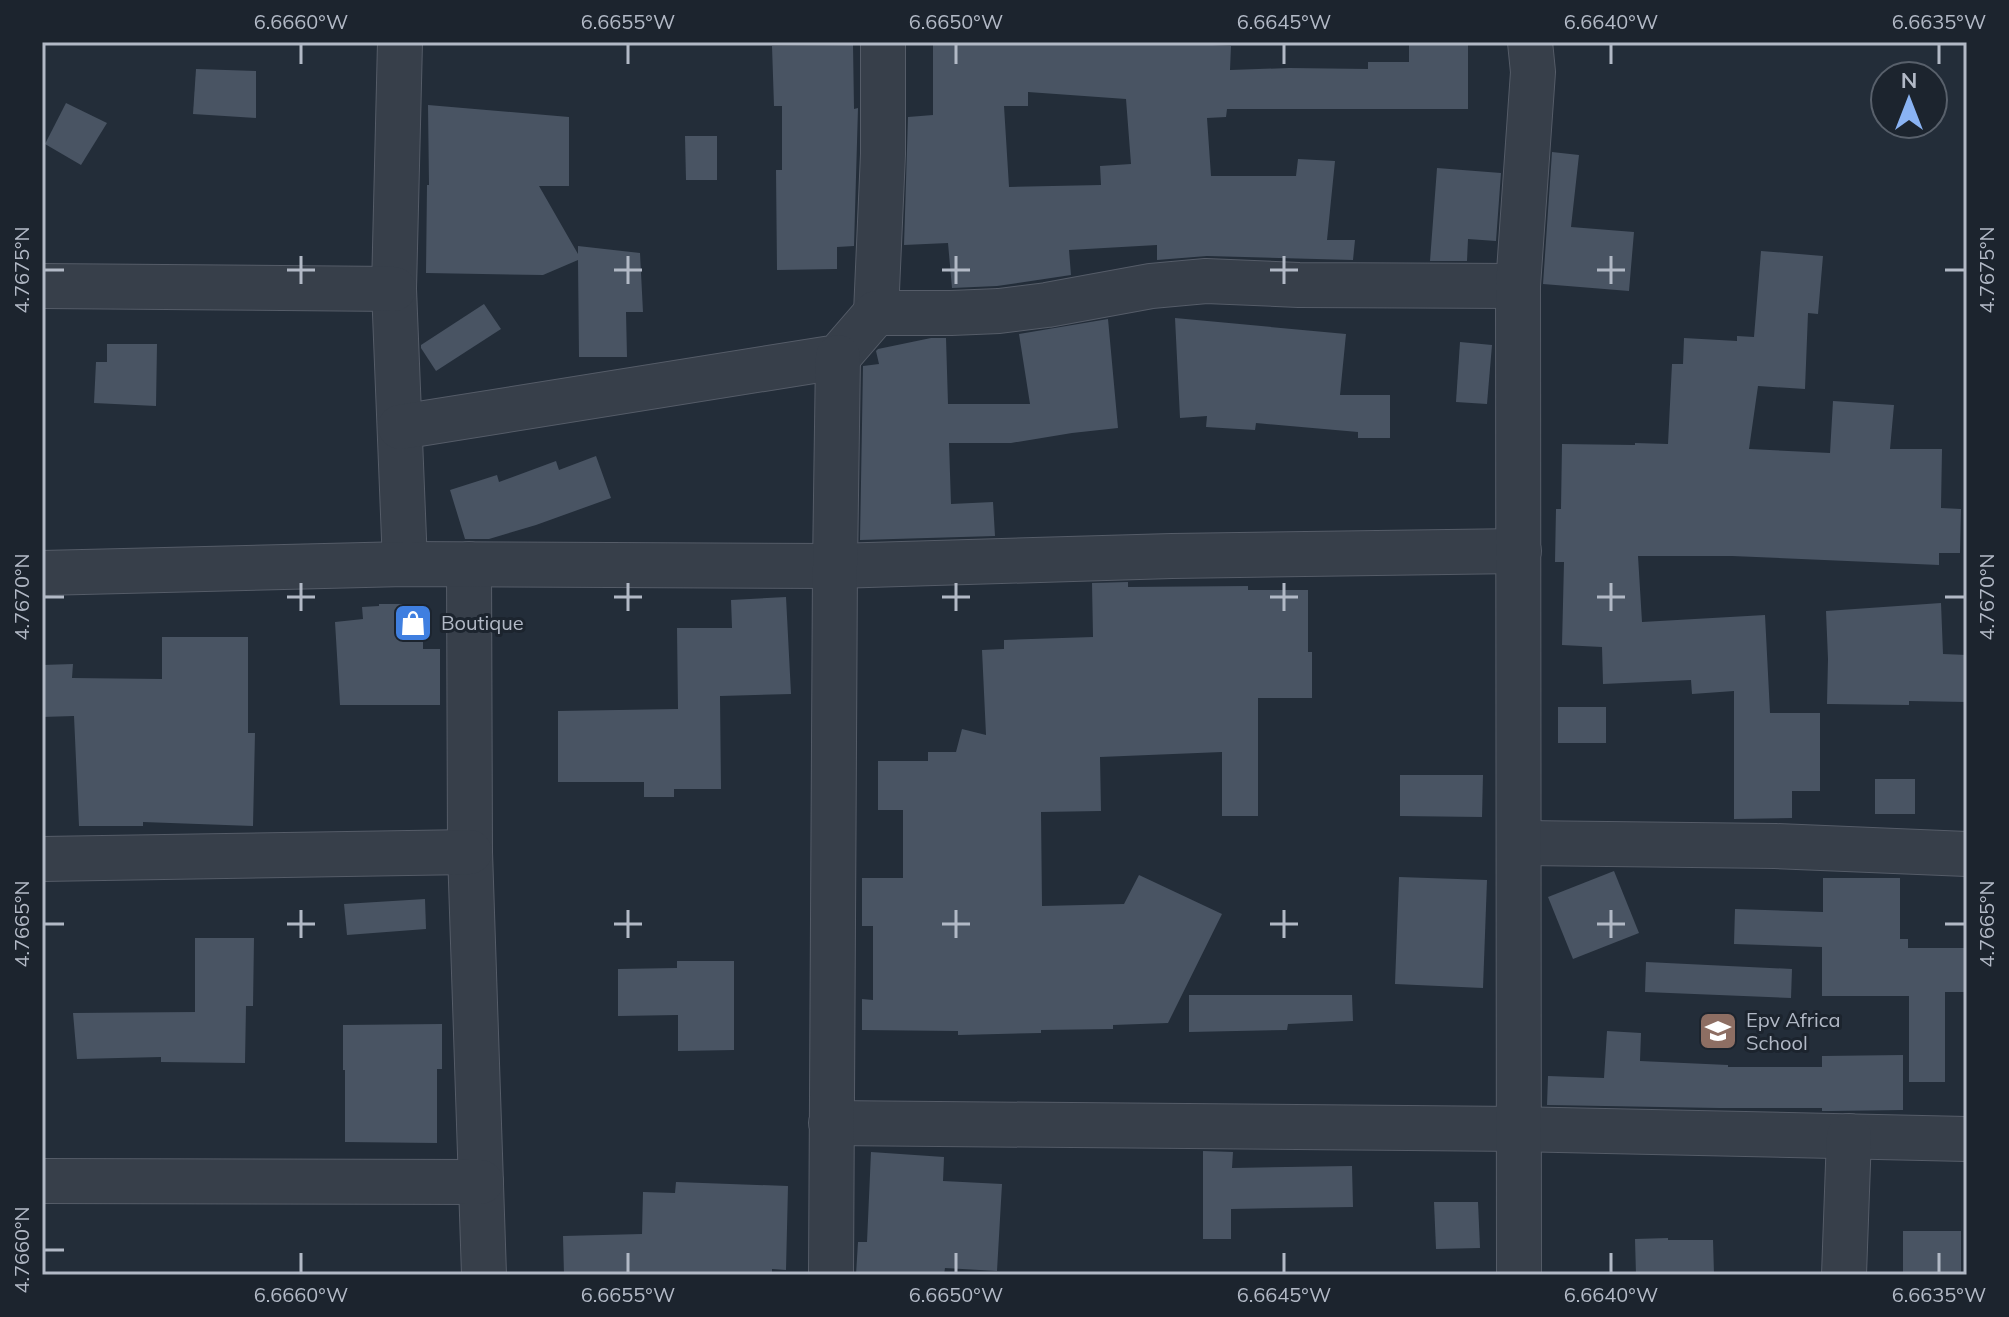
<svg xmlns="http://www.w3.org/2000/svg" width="2009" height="1317" font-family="Mulish,sans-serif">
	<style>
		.building { fill: #495463; fill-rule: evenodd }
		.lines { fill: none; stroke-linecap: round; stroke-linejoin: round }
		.minor-casing { stroke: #555c68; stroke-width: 46 }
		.minor { stroke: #373f4a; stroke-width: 44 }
		.ticks { fill: none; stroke: #b2b9c6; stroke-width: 3 }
		.labels { text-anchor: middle; stroke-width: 6; stroke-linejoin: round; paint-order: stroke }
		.poi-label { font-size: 20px; fill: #b2b9c6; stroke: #1c242e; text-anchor: start }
		.neatline { fill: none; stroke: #b2b9c6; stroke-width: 3 }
		.ticks-label { font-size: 20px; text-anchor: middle; fill: #b2b9c6 }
	</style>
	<rect width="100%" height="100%" fill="#232d39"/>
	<!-- building -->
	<g class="building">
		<path d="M 933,42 L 1157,42 L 1231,46 L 1230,70 L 1289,68 L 1368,69 L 1368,62 L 1409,62 L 1409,42 L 1468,42 L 1468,109 L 1227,109 L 1226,117 L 1207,118 L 1211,176 L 1296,176 L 1298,159 L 1335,161 L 1327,240 L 1355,240 L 1353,260 L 1207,256 L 1157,260 L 1157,245 L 1069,250 L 1071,275 L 997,286 L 952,288 L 948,243 L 904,245 L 908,117 L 933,115 ZM 1028,92 L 1126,99 L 1131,164 L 1100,166 L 1101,185 L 1009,187 L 1004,106 L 1028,106 Z"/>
		<path d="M 853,45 L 854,109 L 858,108 L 854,246 L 837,247 L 837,269 L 777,270 L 776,170 L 782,170 L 782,106 L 774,106 L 772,46 Z"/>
		<path d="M 196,69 L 256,71 L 256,118 L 193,114 Z"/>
		<path d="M 66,103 L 107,123 L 81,165 L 45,144 Z"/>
		<path d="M 428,105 L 569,117 L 569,186 L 539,186 L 578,254 L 578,246 L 640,253 L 643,312 L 626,312 L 627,357 L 579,357 L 578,260 L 543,275 L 426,273 L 427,185 L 429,185 Z"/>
		<path d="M 685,136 L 717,136 L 717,180 L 686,180 Z"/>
		<path d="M 1552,152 L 1579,155 L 1571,227 L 1634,232 L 1629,291 L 1543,284 Z"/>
		<path d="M 1437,168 L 1501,173 L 1496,241 L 1468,239 L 1467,261 L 1430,261 Z"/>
		<path d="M 1761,251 L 1823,256 L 1818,314 L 1808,313 L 1805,389 L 1758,386 L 1749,449 L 1830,453 L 1833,401 L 1894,405 L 1890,449 L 1942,449 L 1941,508 L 1961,509 L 1960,553 L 1939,553 L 1939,565 L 1732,556 L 1638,556 L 1642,622 L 1765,615 L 1770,713 L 1820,713 L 1820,791 L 1792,791 L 1792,818 L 1734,819 L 1734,691 L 1692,694 L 1691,680 L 1603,684 L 1602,647 L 1562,645 L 1564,562 L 1555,562 L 1556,509 L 1561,509 L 1562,444 L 1635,445 L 1635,443 L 1668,444 L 1672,364 L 1683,364 L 1684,338 L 1737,341 L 1737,336 L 1754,337 Z"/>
		<path d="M 484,304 L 501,329 L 436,371 L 421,348 L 421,345 Z"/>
		<path d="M 1175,318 L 1346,334 L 1340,395 L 1390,395 L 1390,438 L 1358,438 L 1358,432 L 1256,423 L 1255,430 L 1206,427 L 1207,416 L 1180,418 Z"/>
		<path d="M 1108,319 L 1118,428 L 1072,433 L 1011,443 L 949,443 L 951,504 L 993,502 L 995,536 L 860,540 L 863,366 L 879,364 L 876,351 L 878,349 L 931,338 L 946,338 L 948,404 L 1030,404 L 1019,334 Z"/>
		<path d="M 1460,342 L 1492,345 L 1487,404 L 1456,402 Z"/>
		<path d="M 107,344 L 157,344 L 156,406 L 94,403 L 96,362 L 107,362 Z"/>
		<path d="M 596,456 L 611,498 L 536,525 L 489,539 L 465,539 L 450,490 L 497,475 L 499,482 L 556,461 L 559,470 Z"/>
		<path d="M 1128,582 L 1128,587 L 1248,586 L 1248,590 L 1308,590 L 1308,652 L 1312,652 L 1312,698 L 1258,698 L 1258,816 L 1222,816 L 1222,752 L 1100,757 L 1101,811 L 1041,812 L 1042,906 L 1124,904 L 1139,875 L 1222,914 L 1168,1023 L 1113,1025 L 1113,1029 L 1041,1030 L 1041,1033 L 958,1035 L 958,1031 L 862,1030 L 862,999 L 873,1000 L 873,926 L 862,926 L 862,878 L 903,878 L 903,810 L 878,810 L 878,761 L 928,761 L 928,752 L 956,752 L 962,729 L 986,735 L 982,650 L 1004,649 L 1004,640 L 1093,637 L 1092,583 Z"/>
		<path d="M 786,597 L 791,694 L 720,696 L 721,789 L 674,789 L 674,797 L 644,797 L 644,782 L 558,782 L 558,711 L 678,709 L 677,628 L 732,628 L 731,600 Z"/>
		<path d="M 1941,603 L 1943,654 L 1967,655 L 1967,702 L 1909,701 L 1909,705 L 1827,704 L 1828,659 L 1826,611 Z"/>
		<path d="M 379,604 L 423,604 L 423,649 L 440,649 L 440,705 L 340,705 L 335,622 L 363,619 L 362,607 L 379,606 Z"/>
		<path d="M 162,637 L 248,637 L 248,733 L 255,733 L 253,826 L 143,822 L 143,826 L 79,826 L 74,716 L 42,717 L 42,665 L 73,664 L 72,678 L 162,679 Z"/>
		<rect x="1558" y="707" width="48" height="36"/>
		<path d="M 1400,775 L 1483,775 L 1482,817 L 1400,816 Z"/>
		<rect x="1875" y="779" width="40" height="35"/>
		<path d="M 1614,871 L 1639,933 L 1573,959 L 1548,897 Z"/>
		<path d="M 1399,877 L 1487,880 L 1483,988 L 1395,984 Z"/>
		<path d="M 1823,878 L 1900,878 L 1900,939 L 1908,939 L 1908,948 L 1967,948 L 1967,992 L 1945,992 L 1945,1082 L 1909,1082 L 1909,996 L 1822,996 L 1822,947 L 1734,944 L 1735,909 L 1823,912 Z"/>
		<path d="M 425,899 L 426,929 L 347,935 L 344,904 Z"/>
		<path d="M 195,938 L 254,938 L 253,1006 L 246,1006 L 245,1063 L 161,1062 L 161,1057 L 77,1059 L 73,1013 L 195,1012 Z"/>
		<path d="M 677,961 L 734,961 L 734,1050 L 678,1051 L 678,1015 L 618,1016 L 618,969 L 677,968 Z"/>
		<path d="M 1646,962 L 1792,969 L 1791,998 L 1645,992 Z"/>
		<path d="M 1189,995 L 1352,995 L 1353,1021 L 1288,1024 L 1287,1030 L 1189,1032 Z"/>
		<path d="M 442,1024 L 442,1069 L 437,1069 L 437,1143 L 345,1142 L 345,1070 L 343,1070 L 343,1025 Z"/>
		<path d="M 1607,1031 L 1641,1033 L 1640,1061 L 1728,1065 L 1728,1067 L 1822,1067 L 1822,1056 L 1903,1055 L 1903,1110 L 1830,1111 L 1822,1111 L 1822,1108 L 1719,1108 L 1547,1105 L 1548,1076 L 1604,1078 Z"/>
		<path d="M 1203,1151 L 1233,1152 L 1232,1168 L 1352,1166 L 1353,1207 L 1231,1209 L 1231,1239 L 1203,1239 Z"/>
		<path d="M 871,1152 L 944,1157 L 943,1181 L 1002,1184 L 997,1271 L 945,1268 L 944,1275 L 856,1275 L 858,1242 L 867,1242 Z"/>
		<path d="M 676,1182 L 788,1186 L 786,1270 L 772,1269 L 772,1275 L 564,1275 L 563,1236 L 642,1234 L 643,1192 L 675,1193 Z"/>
		<path d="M 1434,1202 L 1478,1202 L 1480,1248 L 1436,1249 Z"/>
		<rect x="1903" y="1231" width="58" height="44"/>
		<path d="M 1668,1238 L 1668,1240 L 1713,1240 L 1714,1274 L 1636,1275 L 1635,1239 Z"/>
	</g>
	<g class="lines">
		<defs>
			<g id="minor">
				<path d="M 400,42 L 394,289 L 405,564"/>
				<path d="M 42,286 L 394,289"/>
				<path d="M 876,313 L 883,154 L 883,42"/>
				<path d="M 400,427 L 838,357 L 876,313 L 951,313 L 999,311 L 1047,305 L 1151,286 L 1206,281 L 1299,285 L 1518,286"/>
				<path d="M 469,564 L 470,852 L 484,1275"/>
				<path d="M 42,573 L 405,564 L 835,566 L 1172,556 L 1519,551"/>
				<path d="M 1519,843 L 1775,846 L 1967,854"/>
				<path d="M 42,859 L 470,852"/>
				<path d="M 831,1123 L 1518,1129 L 1967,1139"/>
				<path d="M 42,1181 L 481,1182"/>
				<path d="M 831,1275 L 835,566 L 838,357"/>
				<path d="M 1519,1275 L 1518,286 L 1533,72 L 1530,42"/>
				<path d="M 1844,1275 L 1849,1136"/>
			</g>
		</defs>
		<!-- minor casing -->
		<use href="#minor" class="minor-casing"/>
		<!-- minor -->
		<use href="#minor" class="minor"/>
	</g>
	<!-- ticks -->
	<path class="ticks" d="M 301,44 L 301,64M 628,44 L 628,64M 956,44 L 956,64M 1284,44 L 1284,64M 1611,44 L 1611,64M 1939,44 L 1939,64M 301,256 L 301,284M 628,256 L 628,284M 956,256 L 956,284M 1284,256 L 1284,284M 1611,256 L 1611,284M 44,270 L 64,270M 287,270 L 315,270M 614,270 L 642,270M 942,270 L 970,270M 1270,270 L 1298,270M 1597,270 L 1625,270M 1945,270 L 1965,270M 301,583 L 301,611M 628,583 L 628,611M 956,583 L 956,611M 1284,583 L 1284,611M 1611,583 L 1611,611M 44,597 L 64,597M 287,597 L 315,597M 614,597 L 642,597M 942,597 L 970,597M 1270,597 L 1298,597M 1597,597 L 1625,597M 1945,597 L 1965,597M 301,910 L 301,938M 628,910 L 628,938M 956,910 L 956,938M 1284,910 L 1284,938M 1611,910 L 1611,938M 44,924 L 64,924M 287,924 L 315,924M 614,924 L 642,924M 942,924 L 970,924M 1270,924 L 1298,924M 1597,924 L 1625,924M 1945,924 L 1965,924M 44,1250 L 64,1250M 301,1253 L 301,1273M 628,1253 L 628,1273M 956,1253 L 956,1273M 1284,1253 L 1284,1273M 1611,1253 L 1611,1273M 1939,1253 L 1939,1273"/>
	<!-- icons -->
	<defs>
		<symbol id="shop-square" viewBox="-11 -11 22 22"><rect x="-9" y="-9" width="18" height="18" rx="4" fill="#3f7fe0" stroke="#1c242e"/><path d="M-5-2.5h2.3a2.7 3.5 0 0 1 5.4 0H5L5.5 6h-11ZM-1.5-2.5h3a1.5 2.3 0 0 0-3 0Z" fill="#fff"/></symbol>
		<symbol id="school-square" viewBox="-11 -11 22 22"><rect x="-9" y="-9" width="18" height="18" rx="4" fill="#8d6e63" stroke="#1c242e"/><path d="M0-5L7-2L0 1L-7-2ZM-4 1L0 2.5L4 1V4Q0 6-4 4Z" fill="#fff"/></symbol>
	</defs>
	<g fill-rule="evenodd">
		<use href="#shop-square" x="391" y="601" width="44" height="44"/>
		<use href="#school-square" x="1696" y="1009" width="44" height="44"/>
	</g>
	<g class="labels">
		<!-- poi labels -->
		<g class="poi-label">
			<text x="441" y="630">Boutique</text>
			<text x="1746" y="1027">Epv Africa<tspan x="1746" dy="23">School</tspan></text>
		</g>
	</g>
	<!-- border -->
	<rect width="2009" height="1317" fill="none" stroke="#1c242e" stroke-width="88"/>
	<!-- north arrow -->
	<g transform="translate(1909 100)"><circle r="38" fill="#1c242e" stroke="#58606b" stroke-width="2"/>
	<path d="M0-6L14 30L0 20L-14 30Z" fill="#8ab3f3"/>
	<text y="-12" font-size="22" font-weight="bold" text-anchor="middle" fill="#b2b9c6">N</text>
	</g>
	<rect x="44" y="44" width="1921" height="1229" class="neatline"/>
	<g class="ticks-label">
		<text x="301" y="29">6.6660°W</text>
		<text x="628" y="29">6.6655°W</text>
		<text x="956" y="29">6.6650°W</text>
		<text x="1284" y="29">6.6645°W</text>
		<text x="1611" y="29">6.6640°W</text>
		<text x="1939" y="29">6.6635°W</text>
		<text transform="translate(22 270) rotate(-90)" y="7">4.7675°N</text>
		<text transform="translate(1987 270) rotate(-90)" y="7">4.7675°N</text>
		<text transform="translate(22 597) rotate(-90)" y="7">4.7670°N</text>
		<text transform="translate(1987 597) rotate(-90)" y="7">4.7670°N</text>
		<text transform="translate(22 924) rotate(-90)" y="7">4.7665°N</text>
		<text transform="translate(1987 924) rotate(-90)" y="7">4.7665°N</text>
		<text transform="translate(22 1250) rotate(-90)" y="7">4.7660°N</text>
		<text x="301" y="1302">6.6660°W</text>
		<text x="628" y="1302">6.6655°W</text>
		<text x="956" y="1302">6.6650°W</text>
		<text x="1284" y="1302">6.6645°W</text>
		<text x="1611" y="1302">6.6640°W</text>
		<text x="1939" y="1302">6.6635°W</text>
	</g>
</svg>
